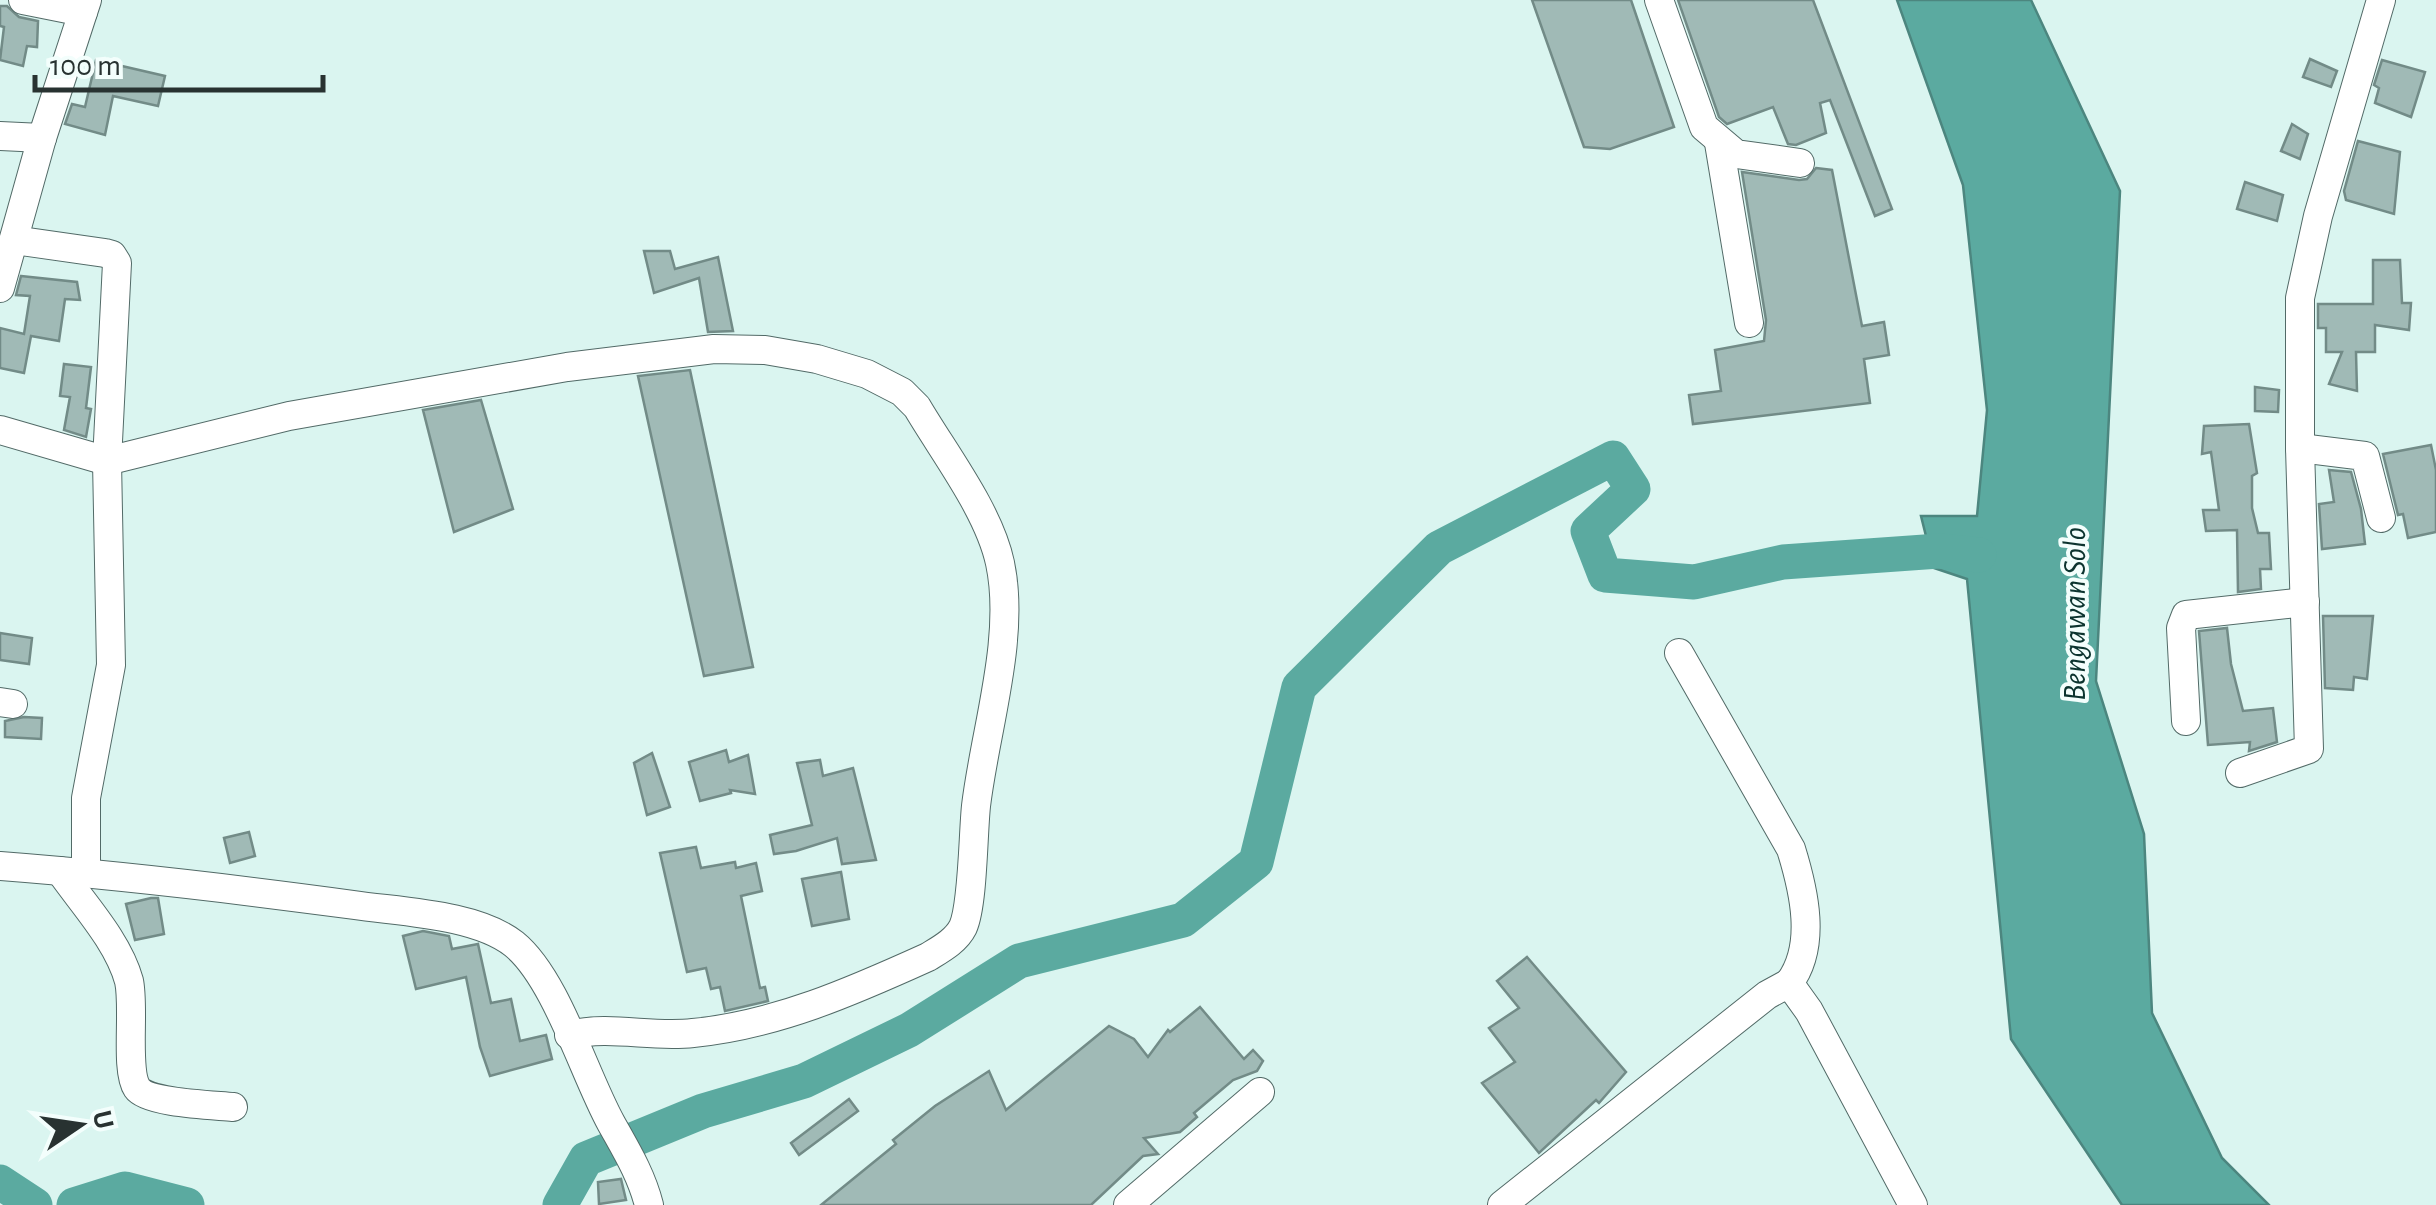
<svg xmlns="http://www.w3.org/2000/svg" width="2436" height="1205" font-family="'Alegreya Sans',sans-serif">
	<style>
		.water { fill: #5baaa0; stroke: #4c867f; stroke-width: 2.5 }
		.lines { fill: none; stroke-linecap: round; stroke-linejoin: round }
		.river { stroke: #5baaa0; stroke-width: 35 }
		.building { fill: #a0bab6; stroke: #728b87; stroke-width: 2.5 }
		.minor-casing { stroke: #526a67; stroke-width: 30 }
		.minor { stroke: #fff; stroke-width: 28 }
		.labels { text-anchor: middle; stroke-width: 8; stroke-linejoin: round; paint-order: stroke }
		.water-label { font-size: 32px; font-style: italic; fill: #0c342f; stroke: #f3fefc }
	</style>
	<rect width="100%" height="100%" fill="#daf5f0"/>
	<!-- water -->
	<path class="water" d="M 1897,0 L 2031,0 L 2120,191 L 2096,681 L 2144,834 L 2152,1013 L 2222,1158 L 2269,1205 L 2122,1205 L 2011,1039 L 1967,579 L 1934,568 L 1921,516 L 1977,516 L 1987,410 L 1963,185 Z"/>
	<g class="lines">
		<!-- river -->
		<g class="river">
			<path d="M 0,1182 L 35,1205"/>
			<path d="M 74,1205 L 125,1189 L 187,1205"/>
			<path d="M 560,1205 L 586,1159 L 703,1111 L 804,1081 L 909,1030 L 1019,961 L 1183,920 L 1256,862 L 1299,687 L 1439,548 L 1613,458 L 1633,489 L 1588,531 L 1605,575 L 1694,582 L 1783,562 L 1939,551 L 1979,555"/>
		</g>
	</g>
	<!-- building -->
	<g class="building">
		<path d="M 1532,0 L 1631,0 L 1674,127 L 1610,149 L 1584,147 Z"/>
		<path d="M 1678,0 L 1813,0 L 1892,209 L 1875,216 L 1830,100 L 1820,103 L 1826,133 L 1796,145 L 1788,144 L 1773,107 L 1727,124 L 1719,117 Z"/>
		<path d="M 0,6 L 7,6 L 19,17 L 38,21 L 37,47 L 27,46 L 23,66 L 0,60 L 4,27 L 0,26 Z"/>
		<path d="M 2310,59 L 2337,71 L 2331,87 L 2303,77 Z"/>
		<path d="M 96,60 L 165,76 L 158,106 L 113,96 L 105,135 L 65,124 L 72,104 L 85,107 Z"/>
		<path d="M 2382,60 L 2425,72 L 2411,117 L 2375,103 L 2379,88 L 2374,85 Z"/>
		<path d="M 2292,124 L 2308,134 L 2300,159 L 2281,151 Z"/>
		<path d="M 2358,141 L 2400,152 L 2394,214 L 2346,200 L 2344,191 Z"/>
		<path d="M 1816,168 L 1832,170 L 1862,326 L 1884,322 L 1889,355 L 1864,359 L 1870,403 L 1693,424 L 1689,395 L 1721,391 L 1715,350 L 1764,341 L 1766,320 L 1742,172 L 1799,180 L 1807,179 Z"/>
		<path d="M 2245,182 L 2283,195 L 2277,221 L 2237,209 Z"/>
		<path d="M 644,251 L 670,251 L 675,269 L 718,257 L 733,331 L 708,332 L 699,278 L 654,293 Z"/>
		<path d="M 2373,260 L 2400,260 L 2402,303 L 2411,303 L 2409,330 L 2375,325 L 2375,352 L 2356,352 L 2357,391 L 2329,384 L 2342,352 L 2326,352 L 2326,328 L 2318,328 L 2318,304 L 2373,304 Z"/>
		<path d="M 21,276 L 77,282 L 80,300 L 65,299 L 59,341 L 31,336 L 24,373 L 0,368 L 0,328 L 24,334 L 30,296 L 16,295 Z"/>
		<path d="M 64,364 L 91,367 L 86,408 L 91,409 L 86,437 L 64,430 L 70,397 L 60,396 Z"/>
		<path d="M 690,370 L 753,667 L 704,676 L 638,376 Z"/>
		<path d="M 2255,387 L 2279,390 L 2278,412 L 2255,411 Z"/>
		<path d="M 481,400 L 513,509 L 454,532 L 423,410 Z"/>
		<path d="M 2249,424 L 2257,473 L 2252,476 L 2252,508 L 2258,533 L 2269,533 L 2271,569 L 2260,569 L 2261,589 L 2238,592 L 2237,530 L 2206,531 L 2203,510 L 2219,510 L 2211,452 L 2202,454 L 2204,426 Z"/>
		<path d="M 2431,445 L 2436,470 L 2436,532 L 2408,538 L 2403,514 L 2398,515 L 2383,454 Z"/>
		<path d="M 2329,470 L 2351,472 L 2361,509 L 2365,544 L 2322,549 L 2319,504 L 2334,502 Z"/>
		<path d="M 2323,616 L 2373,616 L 2367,679 L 2354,677 L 2353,690 L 2325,688 Z"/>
		<path d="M 2227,628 L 2231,664 L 2243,711 L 2273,708 L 2277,742 L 2249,751 L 2250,742 L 2208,745 L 2199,631 Z"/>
		<path d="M 0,633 L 32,638 L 29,664 L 0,660 Z"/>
		<path d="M 24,717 L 42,718 L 41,739 L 5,737 L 5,721 Z"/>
		<path d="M 726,750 L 729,762 L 748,755 L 755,794 L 730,790 L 731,793 L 700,801 L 689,762 Z"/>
		<path d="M 652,753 L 670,807 L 647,815 L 634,763 Z"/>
		<path d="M 820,760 L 823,776 L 853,768 L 876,860 L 842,864 L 837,838 L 796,851 L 774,854 L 770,835 L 812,825 L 797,763 Z"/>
		<path d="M 249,832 L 255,856 L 230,863 L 224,838 Z"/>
		<path d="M 696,847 L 701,868 L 735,862 L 736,868 L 756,863 L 762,891 L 741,896 L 760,988 L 765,987 L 768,1001 L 725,1011 L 720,987 L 711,989 L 706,968 L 687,972 L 660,853 Z"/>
		<path d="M 841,872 L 849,919 L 812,926 L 802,879 Z"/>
		<path d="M 151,898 L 158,898 L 164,934 L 135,940 L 126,904 Z"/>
		<path d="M 423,931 L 449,936 L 452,949 L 478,944 L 491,1003 L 511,999 L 520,1041 L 546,1035 L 552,1059 L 490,1076 L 480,1047 L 466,977 L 416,989 L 403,936 Z"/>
		<path d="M 1527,957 L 1626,1072 L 1599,1103 L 1596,1100 L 1539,1153 L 1482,1083 L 1515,1062 L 1489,1028 L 1519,1008 L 1497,981 Z"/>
		<path d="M 1200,1007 L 1244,1059 L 1253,1050 L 1263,1061 L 1257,1071 L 1233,1080 L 1194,1113 L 1197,1117 L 1180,1132 L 1144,1138 L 1158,1154 L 1143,1156 L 1091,1205 L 821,1205 L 896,1144 L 893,1140 L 935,1106 L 989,1071 L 1006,1110 L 1109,1026 L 1134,1039 L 1148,1057 L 1168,1030 L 1170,1032 Z"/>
		<path d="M 849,1099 L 858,1111 L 799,1155 L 791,1143 Z"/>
		<path d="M 621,1179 L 626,1200 L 599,1204 L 598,1182 Z"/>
	</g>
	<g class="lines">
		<defs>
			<g id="minor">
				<path d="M 23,0 L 83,12"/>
				<path d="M 1659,0 L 1704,127 L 1736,154 L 1800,163"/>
				<path d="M 0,136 L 42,138"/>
				<path d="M 1719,143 L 1749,323"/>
				<path d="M 14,240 L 105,253 L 112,255 L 117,263 L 107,461 L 111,665 L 86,798 L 86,872"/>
				<path d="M 0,288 L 42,138 L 87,0"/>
				<path d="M 0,430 L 107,461 L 289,416 L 567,367 L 714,349 L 765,350 L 817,359 L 867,374 L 902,392 L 917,407 C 944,453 989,511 1000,563 C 1016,638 985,730 976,806 C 973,834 973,905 963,927 C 956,941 941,949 928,957 C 853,991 776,1025 693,1033 C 651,1038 611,1025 569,1035"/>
				<path d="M 2300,448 L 2365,456 L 2381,518"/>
				<path d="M 1679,653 L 1791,849 C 1804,891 1817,946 1789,983"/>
				<path d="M 0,702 L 13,704"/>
				<path d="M 2186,721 L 2181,628 L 2186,615 L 2305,602"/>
				<path d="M 2240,773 L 2309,749 L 2300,448 L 2300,298 L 2318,216 L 2381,0"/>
				<path d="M 0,866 C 118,875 236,889 354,905 C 401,912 476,914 514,944 C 556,978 584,1074 611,1123 C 626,1150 641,1174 649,1205"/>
				<path d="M 60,871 C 83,904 118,941 129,981 C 135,1008 125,1070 137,1088 C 147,1103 213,1105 233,1107"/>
				<path d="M 1128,1205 L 1260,1092"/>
				<path d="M 1502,1205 L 1767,995 L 1789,983 L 1809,1011 L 1913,1205"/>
			</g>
		</defs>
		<!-- minor casing -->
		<use href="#minor" class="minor-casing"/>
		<!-- minor -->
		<use href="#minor" class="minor"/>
	</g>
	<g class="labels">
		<!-- water labels -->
		<g class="water-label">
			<text transform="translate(2074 614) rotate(-90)" y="11">Bengawan Solo</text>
		</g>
	</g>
	<!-- north arrow -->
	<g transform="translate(80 1125) rotate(77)" stroke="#f3fefc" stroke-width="8" paint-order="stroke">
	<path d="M0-8L18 38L0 25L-18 38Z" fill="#283231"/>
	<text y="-15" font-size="28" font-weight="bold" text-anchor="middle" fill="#283231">U</text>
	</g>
	<!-- scale -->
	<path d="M35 75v15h288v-15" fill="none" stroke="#283231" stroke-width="5"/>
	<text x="50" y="75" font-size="30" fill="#283231" stroke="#f3fefc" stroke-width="8" paint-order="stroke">100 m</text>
</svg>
